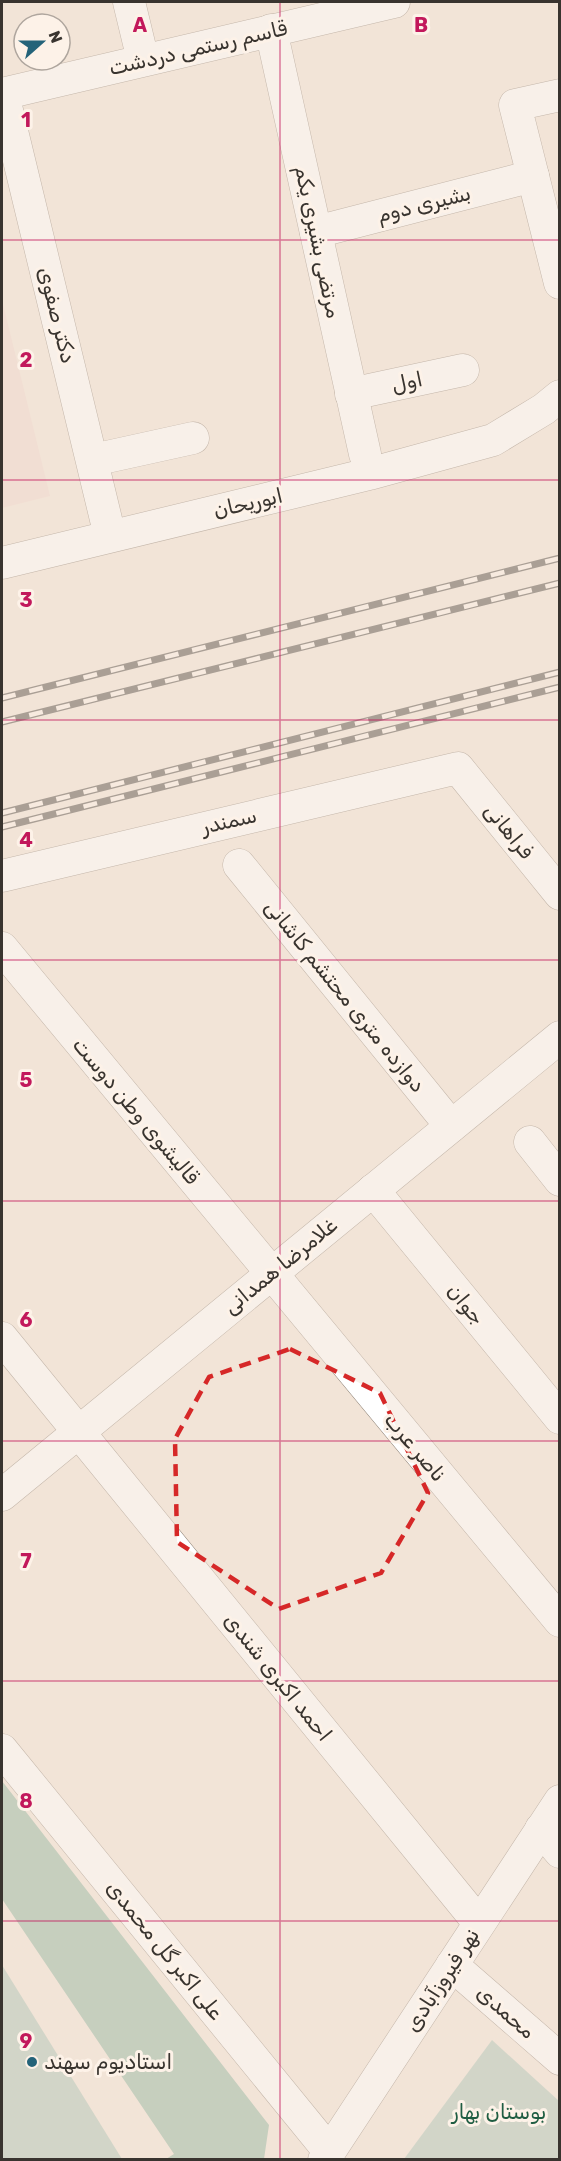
<svg xmlns="http://www.w3.org/2000/svg" width="561" height="2161" font-family="Rubik,Cairo,sans-serif">
	<style>
		.education { fill: #f0d7ce }
		.green { fill: #acc4b7 }
		.forest { fill: #91b5a1 }
		.lines { fill: none; stroke-linecap: round; stroke-linejoin: round }
		.minor-casing { stroke: #8d8175; stroke-width: 33 }
		.minor { stroke: #fff; stroke-width: 32 }
		.rail-casing { stroke: #524c46; stroke-width: 7 }
		.rail { stroke: #fdf2e8; stroke-width: 4.5; stroke-dasharray: 14; stroke-linecap: butt }
		.marked { fill: none; stroke: #d62828; stroke-width: 4.5; stroke-dasharray: 12 8; stroke-linejoin: round }
		.grid { fill: none; stroke: #c2185b; stroke-width: 1.5; stroke-opacity: 0.55 }
		.poi-dot { fill: #246379; stroke: #fdf2e8; stroke-width: 2 }
		.labels { text-anchor: middle; stroke-width: 6; stroke-linejoin: round; paint-order: stroke }
		.street-label { font-size: 21px; fill: #39342f; stroke: #fdf2e8 }
		.poi-label { font-size: 21px; fill: #39342f; stroke: #fdf2e8; text-anchor: start }
		.park-label { font-size: 21px; fill: #1f5d42; stroke: #fdf2e8 }
		.grid-label { font-size: 20px; text-anchor: middle; font-weight: bold; fill: #c2185b; stroke: #fdf2e8; stroke-width: 6; stroke-linejoin: round; paint-order: stroke }
	</style>
	<rect width="100%" height="100%" fill="#f2e4d7"/>
	<!-- education -->
	<path class="education" d="M 2,300 L 50,496 L 2,508 Z"/>
	<!-- green -->
	<g class="green">
		<path d="M 2,1965 L 122,2159 L 2,2159 Z"/>
		<path d="M 492,2040 L 559,2101 L 559,2159 L 404,2159 Z"/>
	</g>
	<!-- forest -->
	<path class="forest" d="M 2,1781 L 269,2125 L 264,2159 L 166,2159 L 174,2154 L 2,1899 Z"/>
	<g class="lines">
		<defs>
			<g id="minor">
				<path d="M 129,2 L 143,60"/>
				<path d="M 271,30 L 365,454"/>
				<path d="M 2,94 L 394,2"/>
				<path d="M 3,94 L 110,536"/>
				<path d="M 560,95 L 515,105 L 560,283"/>
				<path d="M 316,232 L 533,176"/>
				<path d="M 351,394 L 463,370"/>
				<path d="M 93,460 L 193,438"/>
				<path d="M 2,563 L 369,474 L 493,440 L 544,409 L 560,396"/>
				<path d="M 239,865 L 451,1126"/>
				<path d="M 2,876 L 458,768 L 560,894"/>
				<path d="M 2,948 L 560,1621"/>
				<path d="M 530,1142 L 560,1180"/>
				<path d="M 373,1190 L 560,1418"/>
				<path d="M 2,1338 L 479,1923"/>
				<path d="M 2,1495 L 560,1037"/>
				<path d="M 2,1750 L 329,2151"/>
				<path d="M 541,1829 L 560,1852"/>
				<path d="M 452,1965 L 560,2059"/>
				<path d="M 324,2160 L 560,1801"/>
			</g>
		</defs>
		<!-- minor casing -->
		<use href="#minor" class="minor-casing"/>
		<!-- minor -->
		<use href="#minor" class="minor"/>
		<defs>
			<g id="rail">
				<path d="M 2,698 L 560,558"/>
				<path d="M 2,722 L 560,583"/>
				<path d="M 2,813 L 560,672"/>
				<path d="M 2,827 L 560,687"/>
			</g>
		</defs>
		<!-- rail casing -->
		<use href="#rail" class="rail-casing"/>
		<!-- rail -->
		<use href="#rail" class="rail"/>
	</g>
	<!-- marked area -->
	<path d="M0 0H561V2161H0ZM 290,1349 L 380,1393 L 428,1493 L 381,1573 L 279,1609 L 177,1542 L 175,1439 L 209,1377 Z" fill="#f2e4d7" fill-opacity=".55" fill-rule="evenodd"/>
	<path class="marked" d="M 290,1349 L 380,1393 L 428,1493 L 381,1573 L 279,1609 L 177,1542 L 175,1439 L 209,1377 Z"/>
	<!-- grid -->
	<path class="grid" d="M 280,2 L 280,2160M 2,240 L 560,240M 2,480 L 560,480M 2,720 L 560,720M 2,960 L 560,960M 2,1201 L 560,1201M 2,1441 L 560,1441M 2,1681 L 560,1681M 2,1921 L 560,1921"/>
	<!-- markers -->
	<circle class="poi-dot" cx="32" cy="2062" r="6"/>
	<g class="labels">
		<!-- street labels -->
		<g class="street-label">
			<text transform="translate(198 48) rotate(-13)" y="7">قاسم رستمی دردشت</text>
			<text transform="translate(424 204) rotate(-14)" y="7">بشیری دوم</text>
			<text transform="translate(318 242) rotate(78)" y="7">مرتضی بشیری یکم</text>
			<text transform="translate(57 315) rotate(76)" y="7">دکتر صفوی</text>
			<text transform="translate(407 382) rotate(-12)" y="7">اول</text>
			<text transform="translate(248 503) rotate(-13)" y="7">ابوریحان</text>
			<text transform="translate(229 821) rotate(-13)" y="7">سمندر</text>
			<text transform="translate(509 831) rotate(51)" y="7">فراهانی</text>
			<text transform="translate(345 996) rotate(51)" y="7">دوازده متری محتشم کاشانی</text>
			<text transform="translate(136 1111) rotate(50)" y="7">قالیشوی وطن دوست</text>
			<text transform="translate(280 1266) rotate(-39)" y="7">غلامرضا همدانی</text>
			<text transform="translate(466 1304) rotate(51)" y="7">جوان</text>
			<text transform="translate(415 1447) rotate(50)" y="7">ناصر عرب</text>
			<text transform="translate(278 1677) rotate(51)" y="7">احمد اکبری شندی</text>
			<text transform="translate(165 1950) rotate(51)" y="7">علی اکبر گل محمدی</text>
			<text transform="translate(442 1980) rotate(-57)" y="7">نهر فیروزآبادی</text>
			<text transform="translate(506 2012) rotate(41)" y="7">محمدی</text>
		</g>
		<!-- poi labels -->
		<g class="poi-label">
			<text x="44" y="2069">استادیوم سهند</text>
		</g>
		<!-- park labels -->
		<g class="park-label">
			<text x="499" y="2119">بوستان بهار</text>
		</g>
	</g>
	<g class="grid-label">
		<text x="140" y="32">A</text>
		<text x="421" y="32">B</text>
		<text x="26" y="127">1</text>
		<text x="26" y="367">2</text>
		<text x="26" y="607">3</text>
		<text x="26" y="847">4</text>
		<text x="26" y="1087">5</text>
		<text x="26" y="1327">6</text>
		<text x="26" y="1568">7</text>
		<text x="26" y="1808">8</text>
		<text x="26" y="2048">9</text>
	</g>
	<!-- border -->
	<rect width="561" height="2161" fill="none" stroke="#39342f" stroke-width="6"/>
	<!-- north arrow -->
	<g transform="translate(42 42) rotate(69)"><circle r="28" fill="#fdf2e8" stroke="#afa69e" stroke-width="1.5"/>
	<path d="M0-4.5L10 22L0 15L-10 22Z" fill="#246379"/>
	<text y="-9" font-size="16" font-weight="bold" text-anchor="middle" fill="#39342f">N</text>
	</g>
</svg>
